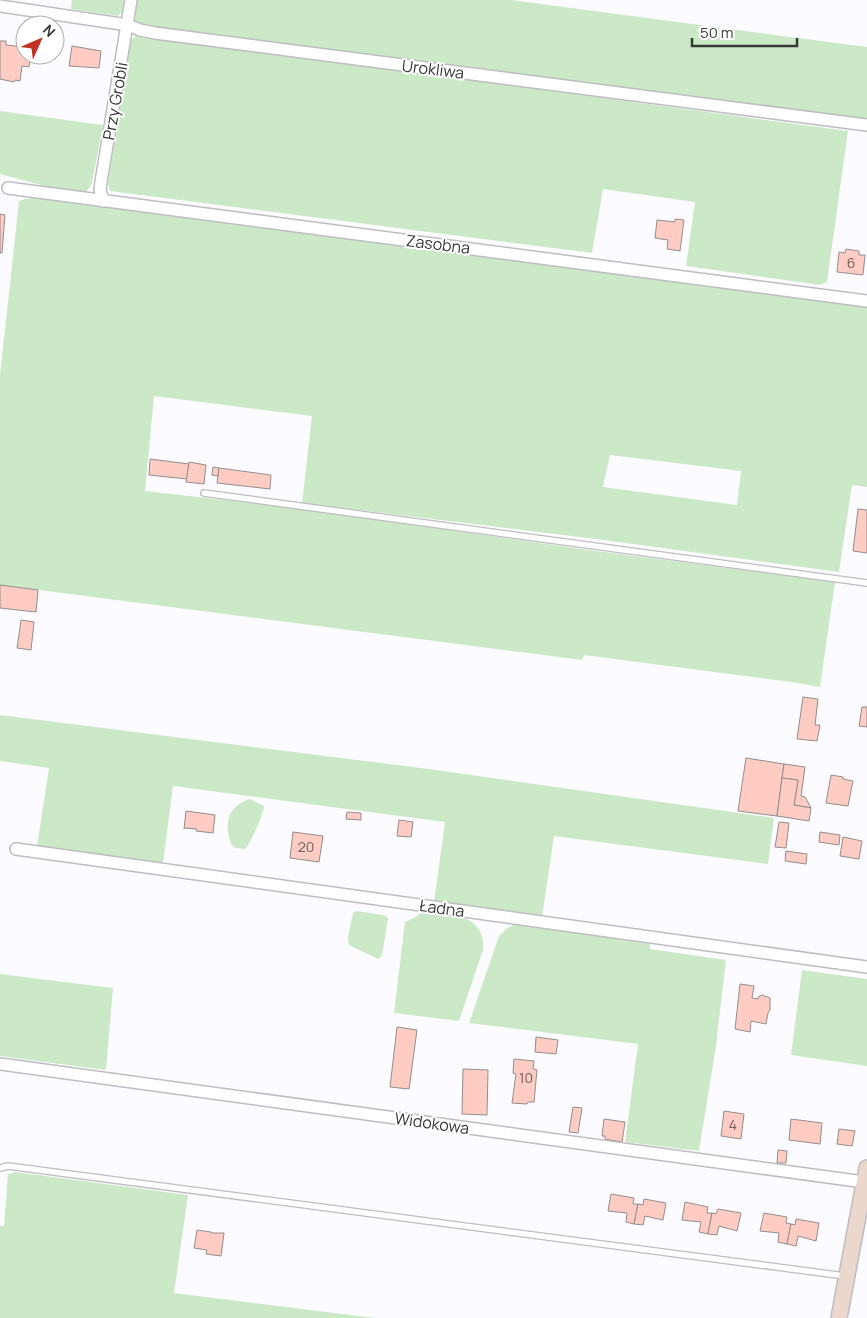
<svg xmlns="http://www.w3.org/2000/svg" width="867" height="1318" font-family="Manrope,sans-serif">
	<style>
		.green { fill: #cbe9c7; fill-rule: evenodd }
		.building { fill: #ffccc3; stroke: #918e8d }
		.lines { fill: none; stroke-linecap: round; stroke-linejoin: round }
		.lane-casing { stroke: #bebdc1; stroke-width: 8 }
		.street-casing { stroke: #bebdc1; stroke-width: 14 }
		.secondary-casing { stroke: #bebdc1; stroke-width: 18 }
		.lane { stroke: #fff; stroke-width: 5.5 }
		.street { stroke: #fff; stroke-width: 11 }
		.secondary { stroke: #ecd7cd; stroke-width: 15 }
		.labels { text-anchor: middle; stroke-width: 4; stroke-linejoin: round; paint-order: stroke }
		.number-label { font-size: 14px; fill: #6a5d5c }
		.street-label { font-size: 16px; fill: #383839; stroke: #fff }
	</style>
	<rect width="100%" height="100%" fill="#fcfbff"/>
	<!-- green -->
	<g class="green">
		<path d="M 72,0 L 124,0 L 122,12 L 118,16 L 71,9 Z"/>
		<path d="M 137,0 L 511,0 L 867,47 L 867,120 L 138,26 L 135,21 Z"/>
		<path d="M 137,35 L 848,131 L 827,282 L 820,285 L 686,266 L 695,202 L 603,189 L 592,253 L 110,191 L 108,184 L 131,40 Z"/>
		<path d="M 0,111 L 103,125 L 92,183 L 87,191 L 75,194 L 0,174 Z"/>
		<path d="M 33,198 L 867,307 L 867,487 L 852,485 L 839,572 L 596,539 L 302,503 L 312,416 L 154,396 L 145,491 L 277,506 L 596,551 L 835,582 L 820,687 L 791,682 L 584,655 L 582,660 L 0,585 L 0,375 L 19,201 L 25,199 ZM 610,455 L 741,471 L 737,505 L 603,487 Z"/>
		<path d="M 0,715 L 429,769 L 774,818 L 768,864 L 554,836 L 542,917 L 434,902 L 445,822 L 173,786 L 163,863 L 37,846 L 49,768 L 0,761 Z"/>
		<path d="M 250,799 L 264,806 C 264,813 251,843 245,849 L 235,848 L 231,844 C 224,823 227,806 250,799 Z"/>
		<path d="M 424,910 C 443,912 477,914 482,937 C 483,941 483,946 483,950 L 459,1021 L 394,1013 L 405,922 L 416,917 Z"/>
		<path d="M 356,911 L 384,915 L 388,918 L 382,956 L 378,959 L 349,945 L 348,937 L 353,913 Z"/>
		<path d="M 517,924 L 650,944 L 650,949 L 726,960 L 716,1046 L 699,1151 L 625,1142 L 638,1044 L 469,1023 L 499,936 L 507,928 Z"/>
		<path d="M 802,970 L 867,979 L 867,1066 L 791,1055 Z"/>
		<path d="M 0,974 L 113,988 L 106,1070 L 0,1056 Z"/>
		<path d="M 15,1172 L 188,1195 L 174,1293 L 375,1318 L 0,1318 L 0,1226 L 4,1226 L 8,1174 Z"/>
	</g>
	<!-- building -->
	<g class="building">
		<path d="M 0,41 L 6,41 L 6,45 L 25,47 L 25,55 L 31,55 L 29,67 L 22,66 L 20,81 L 15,80 L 14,82 L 0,79 Z"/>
		<path d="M 72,46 L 101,51 L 99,68 L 69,66 Z"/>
		<path d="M 0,214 L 5,215 L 2,253 L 0,253 Z"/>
		<path d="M 675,219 L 684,220 L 680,251 L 667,249 L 668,240 L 655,238 L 657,220 L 675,222 Z"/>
		<path d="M 846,249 L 859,251 L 859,255 L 865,255 L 863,275 L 837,272 L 839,252 L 845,253 Z"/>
		<path d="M 150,459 L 189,464 L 187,479 L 149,475 Z"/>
		<path d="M 189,462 L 206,465 L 204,484 L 186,482 Z"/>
		<path d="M 213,467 L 219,468 L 218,476 L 212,475 Z"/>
		<path d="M 219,468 L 271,475 L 270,489 L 217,483 Z"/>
		<path d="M 858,509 L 867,510 L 867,553 L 853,551 Z"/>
		<path d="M 0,585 L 38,590 L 36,612 L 0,608 Z"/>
		<path d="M 21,620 L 34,622 L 31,650 L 17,648 Z"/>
		<path d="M 803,697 L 818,699 L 815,725 L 820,725 L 817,741 L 797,739 Z"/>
		<path d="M 862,707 L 867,707 L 867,727 L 859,726 Z"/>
		<path d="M 746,758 L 784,764 L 777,816 L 738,811 Z"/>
		<path d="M 784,764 L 805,767 L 801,796 L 805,797 L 811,808 L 794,805 L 798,780 L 782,778 Z"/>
		<path d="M 831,775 L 843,777 L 843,779 L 853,781 L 848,806 L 826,803 Z"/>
		<path d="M 782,778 L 798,780 L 794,805 L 811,808 L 809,821 L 777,816 Z"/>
		<path d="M 186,811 L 215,815 L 213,833 L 196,831 L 197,829 L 185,828 L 184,829 Z"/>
		<path d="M 347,812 L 361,813 L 361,820 L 346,819 Z"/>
		<path d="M 399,820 L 413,822 L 411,837 L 397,836 Z"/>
		<path d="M 779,822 L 789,823 L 786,848 L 775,847 Z"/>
		<path d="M 293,832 L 323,836 L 319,862 L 290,858 Z"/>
		<path d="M 820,832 L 840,835 L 839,845 L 819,842 Z"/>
		<path d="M 843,837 L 862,841 L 859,859 L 840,856 Z"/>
		<path d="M 786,851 L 807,854 L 806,864 L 785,861 Z"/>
		<path d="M 740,984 L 754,986 L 752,998 L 758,999 L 758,997 L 762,995 L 770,998 L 770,1010 L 768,1013 L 766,1024 L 751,1021 L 750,1032 L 735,1029 Z"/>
		<path d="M 397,1027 L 417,1030 L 409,1089 L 390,1087 Z"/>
		<path d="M 536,1037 L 558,1040 L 556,1054 L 535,1052 Z"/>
		<path d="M 514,1059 L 534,1061 L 533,1069 L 537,1070 L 534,1102 L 528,1102 L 527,1104 L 512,1103 L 516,1074 L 513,1073 Z"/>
		<path d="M 463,1069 L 488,1070 L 487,1115 L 462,1114 Z"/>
		<path d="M 573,1107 L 582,1108 L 578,1133 L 569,1132 Z"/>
		<path d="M 724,1111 L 744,1114 L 741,1139 L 721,1136 Z"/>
		<path d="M 604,1119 L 625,1122 L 622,1142 L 605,1139 L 605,1136 L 602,1136 Z"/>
		<path d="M 791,1119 L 822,1123 L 820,1144 L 789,1140 Z"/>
		<path d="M 839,1129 L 855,1131 L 852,1146 L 837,1144 Z"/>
		<path d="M 778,1150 L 787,1151 L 786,1163 L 777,1163 Z"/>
		<path d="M 611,1194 L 634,1198 L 633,1204 L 638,1204 L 634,1224 L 626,1222 L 627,1213 L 608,1211 Z"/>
		<path d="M 644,1199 L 666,1203 L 663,1220 L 645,1216 L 643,1225 L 634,1224 L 638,1204 L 643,1205 Z"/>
		<path d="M 685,1202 L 708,1207 L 707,1213 L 712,1213 L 708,1234 L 699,1232 L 701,1222 L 682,1220 Z"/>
		<path d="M 718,1209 L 741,1213 L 737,1231 L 719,1226 L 717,1235 L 708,1234 L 712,1213 L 716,1214 Z"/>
		<path d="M 764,1213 L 787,1217 L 786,1223 L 791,1224 L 787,1244 L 778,1242 L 779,1233 L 760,1231 Z"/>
		<path d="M 796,1219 L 819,1223 L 816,1241 L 798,1236 L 796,1246 L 787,1244 L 791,1224 L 795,1225 Z"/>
		<path d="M 197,1230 L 211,1232 L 211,1233 L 224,1233 L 221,1256 L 206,1254 L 207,1250 L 194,1248 Z"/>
	</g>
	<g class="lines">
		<defs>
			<g id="lane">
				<path d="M 204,493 L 867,583"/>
				<path d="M 0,1168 L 8,1166 L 845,1276"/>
			</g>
			<g id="street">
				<path d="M 0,6 L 128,25 L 140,30 L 155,33 L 867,125"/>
				<path d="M 8,188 L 867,301"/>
				<path d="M 103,201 L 100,190 L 101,182 L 131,0"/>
				<path d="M 16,849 L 867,967"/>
				<path d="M 0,1064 L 864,1182"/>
			</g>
			<path id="secondary" d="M 839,1318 L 867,1168"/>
		</defs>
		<!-- lane casing -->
		<use href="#lane" class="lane-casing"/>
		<!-- street casing -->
		<use href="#street" class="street-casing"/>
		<!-- secondary casing -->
		<use href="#secondary" class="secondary-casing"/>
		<!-- lane -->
		<use href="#lane" class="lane"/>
		<!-- street -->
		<use href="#street" class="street"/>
		<!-- secondary -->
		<use href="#secondary" class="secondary"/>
	</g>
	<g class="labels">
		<!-- number labels -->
		<g class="number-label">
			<text x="851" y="268">6</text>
			<text x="306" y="852">20</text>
			<text x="526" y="1083">10</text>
			<text x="733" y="1130">4</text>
		</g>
		<!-- street labels -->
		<g class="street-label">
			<text transform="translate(433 69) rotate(7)" y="6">Urokliwa</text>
			<text transform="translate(115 101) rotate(-80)" y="6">Przy Grobli</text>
			<text transform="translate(438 244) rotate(7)" y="6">Zasobna</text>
			<text transform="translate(442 908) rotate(8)" y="6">Ładna</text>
			<text transform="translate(432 1123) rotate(8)" y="6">Widokowa</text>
		</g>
	</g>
	<!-- north arrow -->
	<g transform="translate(40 40) rotate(45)"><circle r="24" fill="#ffffff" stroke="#afafb0"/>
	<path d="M0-4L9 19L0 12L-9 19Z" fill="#bf3224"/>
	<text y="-8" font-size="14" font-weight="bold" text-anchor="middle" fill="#383839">N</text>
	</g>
	<!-- scale -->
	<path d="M692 38v8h105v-8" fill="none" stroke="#383839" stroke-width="2.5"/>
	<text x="700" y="38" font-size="15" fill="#383839" stroke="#ffffff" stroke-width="4" paint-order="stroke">50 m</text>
</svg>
